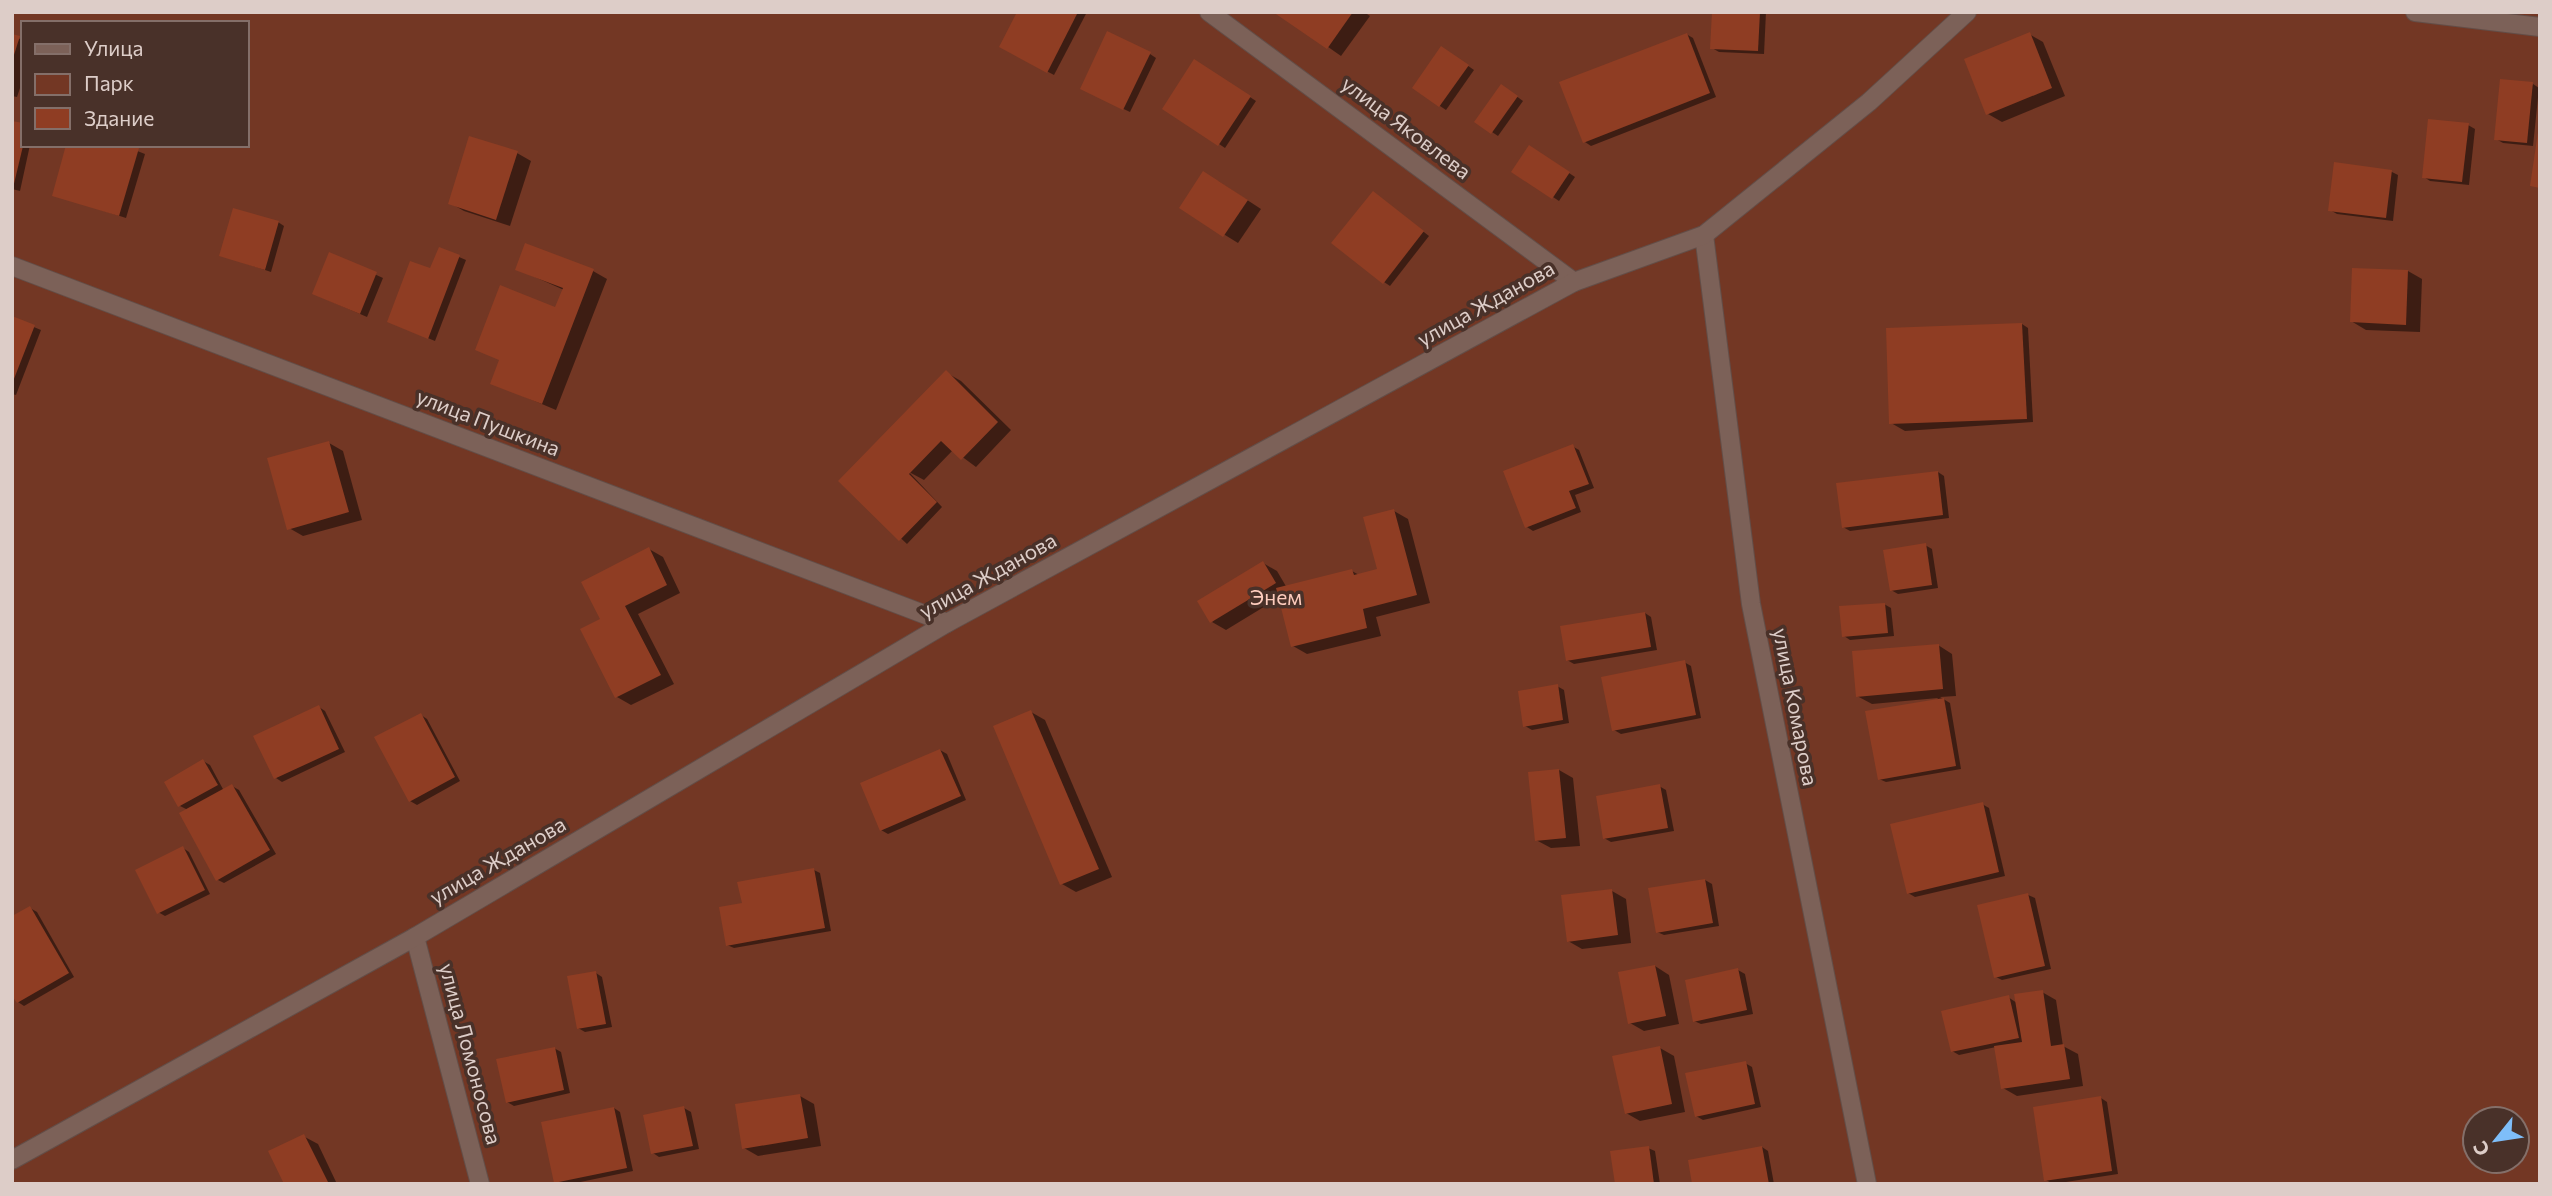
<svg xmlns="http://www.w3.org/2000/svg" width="2552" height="1196" font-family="Commissioner,sans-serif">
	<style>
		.green { fill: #733724; fill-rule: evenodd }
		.shadow { fill: #0007 }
		.building { fill: #8f3d23 }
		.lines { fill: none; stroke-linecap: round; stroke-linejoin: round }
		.minor-casing { stroke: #634e48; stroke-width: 20 }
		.tertiary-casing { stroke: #634e48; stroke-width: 20 }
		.minor { stroke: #7c6158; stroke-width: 18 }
		.tertiary { stroke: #7c6158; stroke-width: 18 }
		.labels { text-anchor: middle; stroke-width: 7; stroke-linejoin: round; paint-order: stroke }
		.street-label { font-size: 21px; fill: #ddcdc8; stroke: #493129 }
		.park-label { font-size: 21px; fill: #fdccbd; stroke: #493129 }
	</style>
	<rect width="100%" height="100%" fill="#493129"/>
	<!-- green -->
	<path class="green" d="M 12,12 L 2540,12 L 2540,1184 L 12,1184 ZM 23,23 L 247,23 L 247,145 L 23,145 ZM 2475,1119 L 2517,1119 L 2517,1161 L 2475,1161 Z"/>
	<!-- shadow -->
	<g class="shadow">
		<path d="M 1019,12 L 1087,12 L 1054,75 L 1001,47 Z"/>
		<path d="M 1278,12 L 1364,12 L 1370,16 L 1341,56 Z"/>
		<path d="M 1713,12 L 1766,12 L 1764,54 L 1719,52 L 1712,48 Z"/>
		<path d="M 1686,34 L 1693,38 L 1716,97 L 1591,146 L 1585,142 Z"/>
		<path d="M 2029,34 L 2043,42 L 2065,96 L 2002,122 L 1988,114 Z"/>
		<path d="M 12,36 L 23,40 L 23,79 L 17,97 L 12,96 Z"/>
		<path d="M 1448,52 L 1474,70 L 1446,110 L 1440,106 Z"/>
		<path d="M 1150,54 L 1156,58 L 1130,112 L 1088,92 Z"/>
		<path d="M 1201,65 L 1256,101 L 1225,148 L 1219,144 Z"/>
		<path d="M 2533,84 L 2539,88 L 2533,146 L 2503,143 L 2496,139 Z"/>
		<path d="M 1508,90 L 1523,101 L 1498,136 L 1477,122 Z"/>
		<path d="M 12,123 L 23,145 L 30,145 L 20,191 L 12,189 Z"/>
		<path d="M 2468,125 L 2475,129 L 2469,185 L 2430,181 L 2424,177 Z"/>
		<path d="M 122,145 L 145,154 L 126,218 L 54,195 Z"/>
		<path d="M 1536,151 L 1575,177 L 1559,201 L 1553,197 Z"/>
		<path d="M 517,153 L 531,161 L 510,226 L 464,211 L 450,203 Z"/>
		<path d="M 2336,164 L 2392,172 L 2398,175 L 2393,221 L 2337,214 L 2330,210 Z"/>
		<path d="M 1218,181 L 1261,209 L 1238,243 L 1181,208 Z"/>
		<path d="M 1379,197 L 1429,236 L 1390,286 L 1384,282 Z"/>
		<path d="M 278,222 L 284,226 L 271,272 L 221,255 Z"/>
		<path d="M 330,254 L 383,278 L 367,317 L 321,297 Z"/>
		<path d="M 459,257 L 466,260 L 435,341 L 396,325 L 431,270 Z"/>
		<path d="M 517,269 L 593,271 L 607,279 L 556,410 L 492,383 L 556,309 L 564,290 Z"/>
		<path d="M 2408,271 L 2422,279 L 2420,332 L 2366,330 L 2351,321 Z"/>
		<path d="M 12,318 L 41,330 L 16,395 L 12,394 Z"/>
		<path d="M 2022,324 L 2028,328 L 2033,422 L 1905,431 L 1891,423 Z"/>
		<path d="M 947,373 L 961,381 L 1011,430 L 976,467 L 953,450 L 924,480 L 909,472 L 942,507 L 907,544 L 840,481 Z"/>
		<path d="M 329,443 L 343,451 L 362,520 L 303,536 L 289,528 Z"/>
		<path d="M 1572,446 L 1579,450 L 1594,488 L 1575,495 L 1581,512 L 1533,531 L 1527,527 Z"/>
		<path d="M 1938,472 L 1944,476 L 1949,518 L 1850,531 L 1843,527 Z"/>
		<path d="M 1394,511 L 1408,519 L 1430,603 L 1376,617 L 1381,636 L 1307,654 L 1293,646 L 1280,597 L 1226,630 L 1212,622 L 1263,563 L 1277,571 L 1287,588 L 1352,571 L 1359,575 L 1379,570 Z"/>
		<path d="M 1925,545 L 1932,549 L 1938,588 L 1898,594 L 1891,590 Z"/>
		<path d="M 649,549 L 663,557 L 680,593 L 638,614 L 674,684 L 631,705 L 617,697 L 603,619 Z"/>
		<path d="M 1884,604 L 1891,608 L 1894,636 L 1850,640 L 1844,636 Z"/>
		<path d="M 1645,613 L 1651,617 L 1657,650 L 1574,664 L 1567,660 Z"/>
		<path d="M 1938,645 L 1952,654 L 1956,696 L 1940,697 L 1950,703 L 1961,769 L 1886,782 L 1879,779 L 1938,698 L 1872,704 L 1857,696 Z"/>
		<path d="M 1684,662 L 1691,666 L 1701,718 L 1621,734 L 1614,730 Z"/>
		<path d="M 1557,686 L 1564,690 L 1569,723 L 1532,730 L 1525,726 Z"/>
		<path d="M 319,707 L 325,711 L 345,752 L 282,782 L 276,778 Z"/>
		<path d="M 1031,712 L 1045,720 L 1112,877 L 1076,892 L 1062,884 Z"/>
		<path d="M 421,715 L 427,719 L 460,781 L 417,805 L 410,801 Z"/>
		<path d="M 940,750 L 947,754 L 966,800 L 888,834 L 881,830 Z"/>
		<path d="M 203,761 L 210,765 L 224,791 L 232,786 L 239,790 L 276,854 L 224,883 L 218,880 L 188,810 L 180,806 Z"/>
		<path d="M 1559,770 L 1573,778 L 1580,846 L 1551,848 L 1536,840 Z"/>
		<path d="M 1659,786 L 1666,790 L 1674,831 L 1611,842 L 1604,838 Z"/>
		<path d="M 1982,804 L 1989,808 L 2005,876 L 1915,897 L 1908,893 Z"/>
		<path d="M 183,848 L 189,852 L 210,894 L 165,916 L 158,912 Z"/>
		<path d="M 814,870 L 820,873 L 831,931 L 734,948 L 727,945 L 744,905 Z"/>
		<path d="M 1705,880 L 1712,884 L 1719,926 L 1664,935 L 1657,932 Z"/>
		<path d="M 1612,891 L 1626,899 L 1631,943 L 1582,949 L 1568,941 Z"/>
		<path d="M 2028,895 L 2035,898 L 2051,969 L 2002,980 L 1996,977 Z"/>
		<path d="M 30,908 L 37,912 L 74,977 L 24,1006 L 18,1002 Z"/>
		<path d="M 1655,966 L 1669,975 L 1679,1024 L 1644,1031 L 1630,1023 Z"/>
		<path d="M 1738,970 L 1745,974 L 1753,1014 L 1701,1024 L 1694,1021 Z"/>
		<path d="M 596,973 L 602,977 L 612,1027 L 585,1032 L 578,1028 Z"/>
		<path d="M 2042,992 L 2056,1000 L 2063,1046 L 2078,1054 L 2083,1086 L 2017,1096 L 2003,1088 L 1996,1047 L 1959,1055 L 1952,1051 L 2008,997 L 2017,1003 Z"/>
		<path d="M 554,1048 L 561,1052 L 570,1093 L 514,1106 L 507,1102 Z"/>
		<path d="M 1660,1048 L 1674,1056 L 1685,1112 L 1640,1121 L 1626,1113 Z"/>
		<path d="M 1745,1063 L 1752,1067 L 1761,1107 L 1703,1120 L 1696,1116 Z"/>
		<path d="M 800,1096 L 814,1104 L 821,1146 L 758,1156 L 744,1148 Z"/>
		<path d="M 2101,1098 L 2107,1102 L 2118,1174 L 2053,1184 L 2046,1180 Z"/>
		<path d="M 614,1108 L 620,1112 L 633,1171 L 571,1184 L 556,1182 Z"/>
		<path d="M 684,1108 L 691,1112 L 699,1149 L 659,1157 L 653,1153 Z"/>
		<path d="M 303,1136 L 318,1144 L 337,1184 L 286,1184 Z"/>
		<path d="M 1762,1147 L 1768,1151 L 1774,1184 L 1694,1184 Z"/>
		<path d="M 1648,1148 L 1655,1151 L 1660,1184 L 1616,1184 Z"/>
	</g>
	<!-- building -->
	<g class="building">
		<path d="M 1017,12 L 1078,12 L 1047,73 L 999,47 Z"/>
		<path d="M 1273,12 L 1353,12 L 1327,49 Z"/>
		<path d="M 1712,12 L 1760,12 L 1758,51 L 1710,49 Z"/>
		<path d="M 1107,31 L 1151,52 L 1123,110 L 1080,89 Z"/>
		<path d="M 2030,32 L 2052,88 L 1986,115 L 1964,59 Z"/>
		<path d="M 1687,33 L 1710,93 L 1583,143 L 1559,82 Z"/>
		<path d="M 12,34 L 20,36 L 13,58 L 12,58 Z"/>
		<path d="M 1441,46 L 1469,65 L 1439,107 L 1412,88 Z"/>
		<path d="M 1194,59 L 1251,96 L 1218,146 L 1162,109 Z"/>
		<path d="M 2500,79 L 2533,82 L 2527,143 L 2494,140 Z"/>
		<path d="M 1501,84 L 1518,96 L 1491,134 L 1474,122 Z"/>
		<path d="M 2428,119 L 2469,123 L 2462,182 L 2422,178 Z"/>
		<path d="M 12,121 L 23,123 L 23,146 L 13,188 Z"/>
		<path d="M 2538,132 L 2540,132 L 2540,188 L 2530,186 Z"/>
		<path d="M 469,136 L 518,151 L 496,220 L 448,204 Z"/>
		<path d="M 66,145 L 129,145 L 139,148 L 119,216 L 52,196 Z"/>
		<path d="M 1529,145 L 1570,172 L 1552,199 L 1511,172 Z"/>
		<path d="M 2334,162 L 2392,170 L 2386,218 L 2328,211 Z"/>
		<path d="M 1203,171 L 1248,200 L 1223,237 L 1179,208 Z"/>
		<path d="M 1373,191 L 1424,231 L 1383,284 L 1331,243 Z"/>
		<path d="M 233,208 L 279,221 L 265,270 L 219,256 Z"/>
		<path d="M 525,243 L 594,269 L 542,404 L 490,384 L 499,360 L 475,350 L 500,285 L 555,307 L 563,288 L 515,270 Z"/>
		<path d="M 439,247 L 460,255 L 428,339 L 387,322 L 410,261 L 430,268 Z"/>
		<path d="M 329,252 L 377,272 L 360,314 L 312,294 Z"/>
		<path d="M 2352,268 L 2408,270 L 2406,325 L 2350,322 Z"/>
		<path d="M 12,316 L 35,325 L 12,384 Z"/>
		<path d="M 2022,323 L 2027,419 L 1889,424 L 1886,328 Z"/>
		<path d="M 946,370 L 998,422 L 961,460 L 941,441 L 909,474 L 937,502 L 899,541 L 838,481 Z"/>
		<path d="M 329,441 L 349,512 L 287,530 L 267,458 Z"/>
		<path d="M 1573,444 L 1589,484 L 1569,491 L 1576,508 L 1525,528 L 1503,471 Z"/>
		<path d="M 1938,471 L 1943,515 L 1842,528 L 1836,483 Z"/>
		<path d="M 1394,509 L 1417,595 L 1363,609 L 1367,628 L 1291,647 L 1276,588 L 1352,569 L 1354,575 L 1377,569 L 1363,517 Z"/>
		<path d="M 1926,543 L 1932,585 L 1890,591 L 1883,550 Z"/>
		<path d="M 649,547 L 667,585 L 625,606 L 661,675 L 615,698 L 580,629 L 600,619 L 581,582 Z"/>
		<path d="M 1263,561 L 1276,583 L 1210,623 L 1197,601 Z"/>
		<path d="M 1885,603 L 1888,633 L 1842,637 L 1839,606 Z"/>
		<path d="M 1645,612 L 1651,647 L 1566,661 L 1560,626 Z"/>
		<path d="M 1939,644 L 1943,689 L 1856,697 L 1852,651 Z"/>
		<path d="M 1685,660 L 1696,715 L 1612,731 L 1601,677 Z"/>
		<path d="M 1558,684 L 1563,720 L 1523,727 L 1518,691 Z"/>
		<path d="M 1944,698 L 1956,766 L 1878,780 L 1865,711 Z"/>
		<path d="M 319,705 L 339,749 L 274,779 L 253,736 Z"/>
		<path d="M 1031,710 L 1099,869 L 1060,885 L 993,726 Z"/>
		<path d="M 421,713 L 455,777 L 409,802 L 374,737 Z"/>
		<path d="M 940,749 L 961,796 L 880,831 L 860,783 Z"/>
		<path d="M 203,759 L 218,785 L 178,807 L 164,782 Z"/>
		<path d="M 1559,769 L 1566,838 L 1535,841 L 1528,772 Z"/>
		<path d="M 232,784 L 270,850 L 216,881 L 179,813 Z"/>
		<path d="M 1660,784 L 1668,828 L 1603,839 L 1596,796 Z"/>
		<path d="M 1983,802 L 1999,872 L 1907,894 L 1890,824 Z"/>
		<path d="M 183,846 L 205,890 L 157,914 L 135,870 Z"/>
		<path d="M 814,868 L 825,928 L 726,946 L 719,907 L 742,903 L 737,882 Z"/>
		<path d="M 1705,879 L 1713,923 L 1656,933 L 1648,888 Z"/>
		<path d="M 1612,889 L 1618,935 L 1567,942 L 1561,895 Z"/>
		<path d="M 2028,893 L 2045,966 L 1994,978 L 1977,905 Z"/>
		<path d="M 30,906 L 69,973 L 17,1003 L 12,996 L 12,916 Z"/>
		<path d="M 1655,965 L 1666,1016 L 1628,1024 L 1618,972 Z"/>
		<path d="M 1738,968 L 1747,1010 L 1693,1022 L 1685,980 Z"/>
		<path d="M 596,971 L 606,1024 L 577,1029 L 567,976 Z"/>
		<path d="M 2043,990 L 2051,1046 L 2064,1044 L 2070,1079 L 2001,1089 L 1994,1046 L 2022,1042 L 2014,994 Z"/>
		<path d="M 2009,995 L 2019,1038 L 1951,1052 L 1941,1011 Z"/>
		<path d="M 1660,1046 L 1672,1104 L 1625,1114 L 1612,1056 Z"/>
		<path d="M 555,1047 L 564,1090 L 506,1103 L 496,1059 Z"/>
		<path d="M 1746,1061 L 1755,1104 L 1695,1117 L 1685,1073 Z"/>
		<path d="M 800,1094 L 808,1138 L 742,1149 L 735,1104 Z"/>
		<path d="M 2101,1096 L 2112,1171 L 2044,1181 L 2033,1107 Z"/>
		<path d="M 684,1106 L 693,1146 L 651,1154 L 643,1115 Z"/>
		<path d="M 614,1107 L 627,1168 L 554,1183 L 541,1122 Z"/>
		<path d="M 304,1134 L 329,1184 L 284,1184 L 268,1151 Z"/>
		<path d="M 1649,1146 L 1654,1184 L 1615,1184 L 1610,1151 Z"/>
		<path d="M 1762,1146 L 1769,1184 L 1692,1184 L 1688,1160 Z"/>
	</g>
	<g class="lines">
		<defs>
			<g id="minor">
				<path d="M 1209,12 L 1574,282"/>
				<path d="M 1704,235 L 1751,604 L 1867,1184"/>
				<path d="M 12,266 L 947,623"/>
				<path d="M 415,937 L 480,1184"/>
			</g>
			<g id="tertiary">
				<path d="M 2415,12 L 2540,27"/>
				<path d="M 12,1160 L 415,937 L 947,623 L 1574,282 L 1704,235 L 1869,102 L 1967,12"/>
			</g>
		</defs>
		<!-- minor casing -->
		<use href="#minor" class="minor-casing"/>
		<!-- tertiary casing -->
		<use href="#tertiary" class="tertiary-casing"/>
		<!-- minor -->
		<use href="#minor" class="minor"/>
		<!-- tertiary -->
		<use href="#tertiary" class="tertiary"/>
	</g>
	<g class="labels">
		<!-- street labels -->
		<g class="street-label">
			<text transform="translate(1406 128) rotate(37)" y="7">улица Яковлева</text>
			<text transform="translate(1486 304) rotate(-29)" y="7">улица Жданова</text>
			<text transform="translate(488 423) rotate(21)" y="7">улица Пушкина</text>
			<text transform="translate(988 576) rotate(-29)" y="7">улица Жданова</text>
			<text transform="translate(1795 707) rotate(79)" y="7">улица Комарова</text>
			<text transform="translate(498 861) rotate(-30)" y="7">улица Жданова</text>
			<text transform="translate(470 1054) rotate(75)" y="7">улица Ломоносова</text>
		</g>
		<!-- park labels -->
		<g class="park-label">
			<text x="1276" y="605">Энем</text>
		</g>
	</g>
	<!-- border -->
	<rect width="2552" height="1196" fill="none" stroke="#ddcdc8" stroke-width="28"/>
	<!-- legend -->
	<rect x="21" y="21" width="228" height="126" fill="#493129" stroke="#846f69" stroke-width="2"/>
	<rect x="35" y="44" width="35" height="10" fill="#7c6158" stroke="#846f69" stroke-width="2"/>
	<text x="84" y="56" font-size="21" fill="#ddcdc8">Улица</text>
	<rect x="35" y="74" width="35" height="21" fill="#733724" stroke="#846f69" stroke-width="2"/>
	<text x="84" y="91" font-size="21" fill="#ddcdc8">Парк</text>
	<rect x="35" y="108" width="35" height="21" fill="#8f3d23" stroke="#846f69" stroke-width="2"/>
	<text x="84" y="126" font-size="21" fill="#ddcdc8">Здание</text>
	<!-- north arrow -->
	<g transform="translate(2496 1140) rotate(240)"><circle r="33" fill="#493129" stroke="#846f69" stroke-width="2"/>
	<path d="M0-5L12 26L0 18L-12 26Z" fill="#7ebef9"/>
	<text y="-10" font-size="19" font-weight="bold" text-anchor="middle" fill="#ddcdc8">С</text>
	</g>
</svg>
